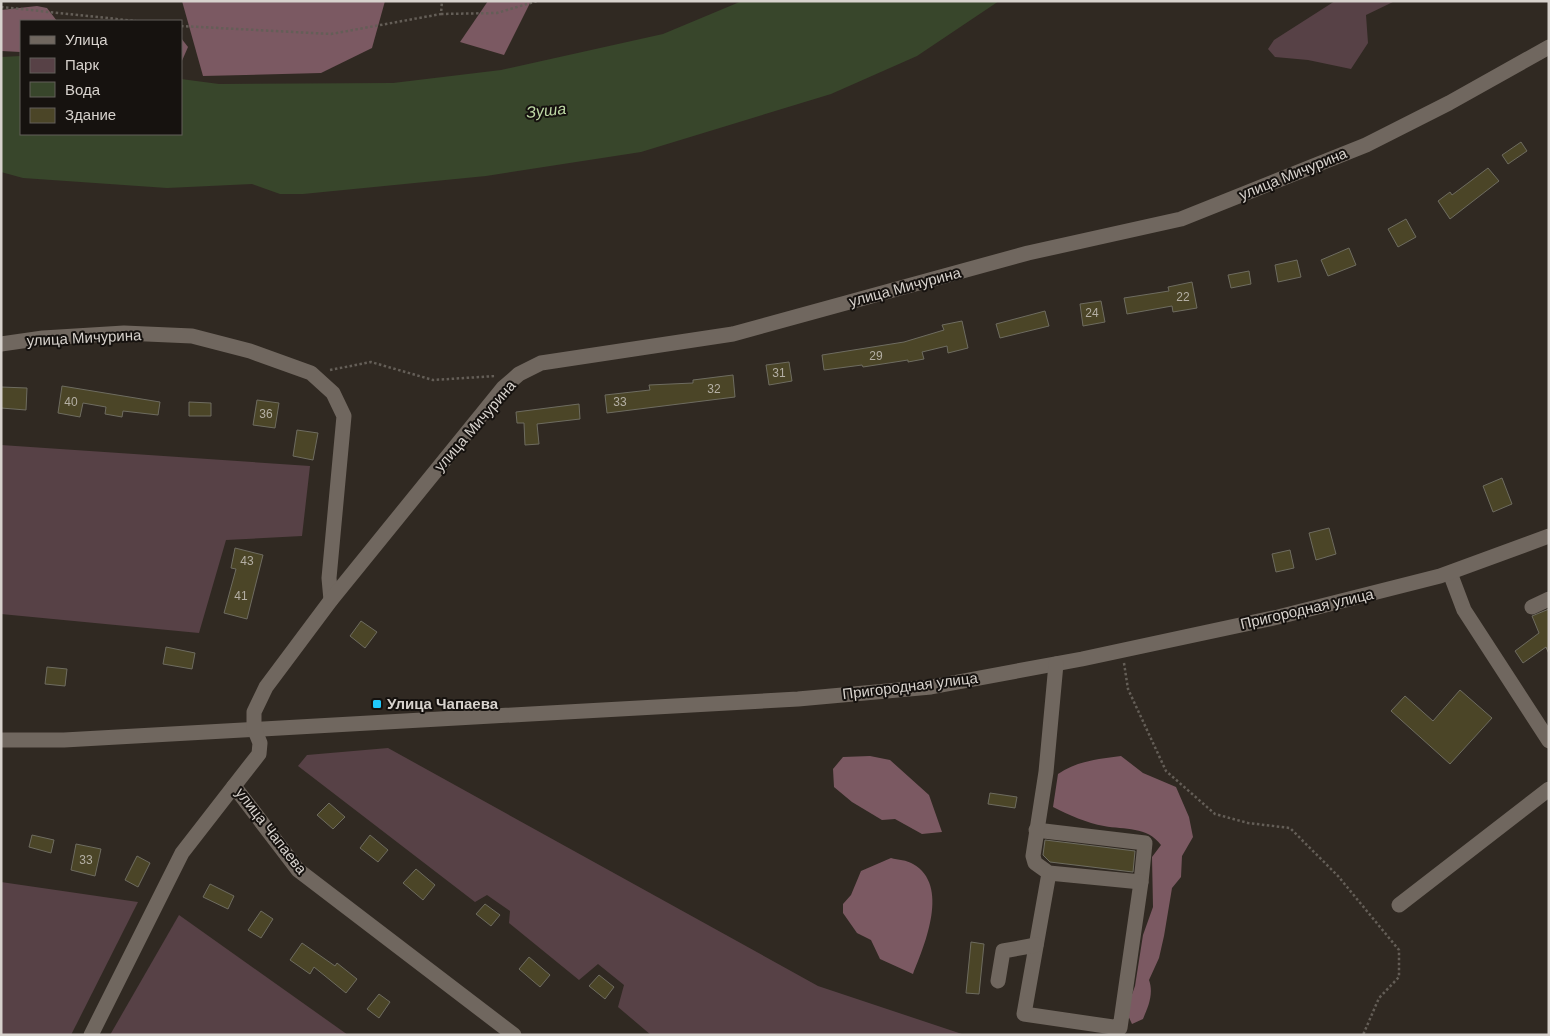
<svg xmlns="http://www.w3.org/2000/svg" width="1550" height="1036" font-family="Helvetica,sans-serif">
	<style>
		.green { fill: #574146 }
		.forest { fill: #7b5962 }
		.water { fill: #38462b }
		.building { fill: #4b4527; stroke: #6e6c60 }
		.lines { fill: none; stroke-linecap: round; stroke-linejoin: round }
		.path { stroke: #645e57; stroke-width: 2.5; stroke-dasharray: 2.5 2.5; stroke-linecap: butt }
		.minor { stroke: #70675f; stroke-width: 15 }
		.poi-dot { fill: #20c9fd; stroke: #16120f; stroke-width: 2 }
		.labels { text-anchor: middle; stroke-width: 4; stroke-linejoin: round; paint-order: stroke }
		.number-label { font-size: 12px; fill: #b4afa4 }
		.street-label { font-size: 15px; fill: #d7d2cd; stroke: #16120f }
		.poi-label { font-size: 15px; font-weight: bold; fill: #d7d2cd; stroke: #16120f; text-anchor: start }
		.water-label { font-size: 16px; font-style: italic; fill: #bed9a5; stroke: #16120f }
	</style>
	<rect width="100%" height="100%" fill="#302922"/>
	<!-- green -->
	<g class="green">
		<path d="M 1335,1 L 1395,1 L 1366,15 L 1368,43 L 1351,69 L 1308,60 L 1275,57 L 1268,49 L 1274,40 Z"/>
		<path d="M 1,445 L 310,466 L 302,536 L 226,540 L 199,633 L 1,614 Z"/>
		<path d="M 388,748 L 818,986 L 965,1035 L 651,1035 L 618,1007 L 624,985 L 598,964 L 579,980 L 509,923 L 510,911 L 487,895 L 475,902 L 298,766 L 307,755 Z"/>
		<path d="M 1,882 L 138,902 L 71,1035 L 1,1035 Z"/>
		<path d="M 179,915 L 348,1035 L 110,1035 Z"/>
	</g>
	<!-- forest -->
	<g class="forest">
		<path d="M 182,1 L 385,1 L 372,48 L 321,73 L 203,76 Z"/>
		<path d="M 488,1 L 531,1 L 504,55 L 460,42 Z"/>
		<path d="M 37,6 L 47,8 L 57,21 L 21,21 L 21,52 L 1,51 L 1,10 Z"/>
		<path d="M 181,38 L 188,47 L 181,63 Z"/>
		<path d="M 870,756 L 890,760 L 929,795 L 942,832 L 922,834 L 895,819 L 882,820 L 852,802 L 834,787 L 833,769 L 843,757 Z"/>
		<path d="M 1121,756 L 1143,773 L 1176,787 L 1189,817 L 1193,837 L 1182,856 L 1181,877 L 1172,888 L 1164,936 L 1159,958 L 1149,980 C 1154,994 1148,1007 1143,1019 L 1132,1024 L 1126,1011 L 1135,986 L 1143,935 L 1153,907 L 1152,857 L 1161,845 C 1147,826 1125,830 1104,826 C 1087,823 1069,815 1053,807 L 1058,774 C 1077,761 1098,759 1121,756 Z"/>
		<path d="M 891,858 C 898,860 907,860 913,864 C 950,885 925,944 913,974 L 880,959 L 871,940 L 857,933 L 843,913 L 843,904 L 851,895 L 861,871 Z"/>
	</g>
	<!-- water -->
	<path class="water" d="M 742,1 L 999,1 L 917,56 L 831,94 L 641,152 L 486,176 L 303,194 L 280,194 L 252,184 L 167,188 L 23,178 L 1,172 L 1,57 L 21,56 L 21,134 L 181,134 L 181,79 L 219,84 L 393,83 L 501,70 L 663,34 Z"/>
	<!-- building -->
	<g class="building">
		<path d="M 1521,142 L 1527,151 L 1508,164 L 1502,155 Z"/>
		<path d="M 1488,168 L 1499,181 L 1450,219 L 1438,201 L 1450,192 L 1452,195 Z"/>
		<path d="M 1406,219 L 1416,237 L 1398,247 L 1388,229 Z"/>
		<path d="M 1349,248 L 1356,265 L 1328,276 L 1321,260 Z"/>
		<path d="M 1297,260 L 1301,277 L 1278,282 L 1275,265 Z"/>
		<path d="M 1249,271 L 1251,284 L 1231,288 L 1228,275 Z"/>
		<path d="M 1192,282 L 1197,308 L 1173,312 L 1172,306 L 1127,314 L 1124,298 L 1169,291 L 1168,287 Z"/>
		<path d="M 1101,301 L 1105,322 L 1083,326 L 1080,304 Z"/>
		<path d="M 1045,311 L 1049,326 L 1000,338 L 996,324 Z"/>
		<path d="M 962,321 L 968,348 L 948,353 L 947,346 L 922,352 L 924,359 L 908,362 L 908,360 L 863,367 L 862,365 L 824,370 L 822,355 L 904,342 L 944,330 L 942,325 Z"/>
		<path d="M 789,362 L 792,381 L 769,385 L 766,365 Z"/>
		<path d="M 733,375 L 735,397 L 607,413 L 605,395 L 650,390 L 649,385 L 693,383 L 693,380 Z"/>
		<path d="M 62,386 L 160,402 L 158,415 L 123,411 L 122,417 L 105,414 L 106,407 L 83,403 L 80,417 L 58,413 Z"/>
		<path d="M 1,387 L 27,388 L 26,410 L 1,408 Z"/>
		<path d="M 257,400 L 279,403 L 275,428 L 253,425 Z"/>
		<path d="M 189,402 L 211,403 L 211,416 L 189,416 Z"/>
		<path d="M 579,404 L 580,419 L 537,424 L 539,444 L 525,445 L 524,423 L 517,423 L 516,412 Z"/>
		<path d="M 297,430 L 318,433 L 313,460 L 293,456 Z"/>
		<path d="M 1502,478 L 1512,504 L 1493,512 L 1483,486 Z"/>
		<path d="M 1329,528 L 1336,554 L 1316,560 L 1309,533 Z"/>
		<path d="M 235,548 L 263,555 L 247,619 L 224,613 L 236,569 L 231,568 Z"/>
		<path d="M 1290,550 L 1294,568 L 1276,572 L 1272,554 Z"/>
		<path d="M 1549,609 L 1549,654 L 1546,647 L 1523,663 L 1515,651 L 1539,633 L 1532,616 Z"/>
		<path d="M 361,621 L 377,632 L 365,648 L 350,636 Z"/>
		<path d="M 166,647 L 195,653 L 192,669 L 163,664 Z"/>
		<path d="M 47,667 L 67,669 L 65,686 L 45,684 Z"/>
		<path d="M 1460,690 L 1492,718 L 1450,764 L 1391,711 L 1405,696 L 1433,721 Z"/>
		<path d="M 990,793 L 1017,797 L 1015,808 L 988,804 Z"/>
		<path d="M 329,803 L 345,817 L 333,829 L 317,815 Z"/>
		<path d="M 32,835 L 54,840 L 51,853 L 29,847 Z"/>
		<path d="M 370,835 L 388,850 L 378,862 L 360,848 Z"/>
		<path d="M 1045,840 L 1135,851 L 1133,872 L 1050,862 L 1043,855 Z"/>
		<path d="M 76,844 L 101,849 L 95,876 L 71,870 Z"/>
		<path d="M 137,856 L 150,863 L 138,887 L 125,880 Z"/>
		<path d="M 416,869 L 435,885 L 423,900 L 403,883 Z"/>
		<path d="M 210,884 L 234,896 L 228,909 L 203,897 Z"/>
		<path d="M 485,904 L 500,915 L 491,926 L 476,914 Z"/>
		<path d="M 261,911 L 273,919 L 261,938 L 248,930 Z"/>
		<path d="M 971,942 L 984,944 L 979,994 L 966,993 Z"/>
		<path d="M 302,943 L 335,966 L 337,963 L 357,979 L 346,993 L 314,967 L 310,974 L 290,960 Z"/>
		<path d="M 529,957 L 550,975 L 540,987 L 519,969 Z"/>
		<path d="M 599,975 L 614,987 L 605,999 L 589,986 Z"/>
		<path d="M 379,994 L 390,1002 L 379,1018 L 367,1009 Z"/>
	</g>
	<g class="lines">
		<!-- path -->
		<g class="path">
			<path d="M 1,7 L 136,21"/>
			<path d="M 441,14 L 497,13 L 537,1"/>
			<path d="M 181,26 L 331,34 L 441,14 L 442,1"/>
			<path d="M 330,370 L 371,362 L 433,380 L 496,376"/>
			<path d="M 1124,663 L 1128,689 L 1166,771 L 1215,814 L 1248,823 L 1290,828 L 1338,876 L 1399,950 L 1399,977 L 1379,998 L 1363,1035"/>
		</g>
		<!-- minor -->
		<g class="minor">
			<path d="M 1,344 L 43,338 L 124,333 L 192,336 L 250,351 L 311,373 L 333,393 L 344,416 L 329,578 L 331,600"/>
			<path d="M 1450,573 L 1464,610 L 1549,741"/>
			<path d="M 1532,607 L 1549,599"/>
			<path d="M 1,740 L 64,740 L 798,699 L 931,687 L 1082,659 L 1278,617 L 1440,576 L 1549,536"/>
			<path d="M 1036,830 L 1145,843 L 1141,882"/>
			<path d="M 1049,873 L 1141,882 L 1120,1028 L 1024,1014 L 1049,873 L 1035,863 L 1033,856 L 1046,772 L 1056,664"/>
			<path d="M 1399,905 L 1549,789"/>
			<path d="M 998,981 L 1003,951 L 1036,945"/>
			<path d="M 91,1035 L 182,853 L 234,786"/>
			<path d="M 514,1035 L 298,870 L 234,786 L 259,754 L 260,743 L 254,728 L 254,712 L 266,687 L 331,600 L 503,388 L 519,374 L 541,363 L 733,334 L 1028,253 L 1181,219 L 1366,145 L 1449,103 L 1549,47"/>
		</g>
	</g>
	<!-- markers -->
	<rect class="poi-dot" x="372" y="699" width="10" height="10" rx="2.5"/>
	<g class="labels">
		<!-- number labels -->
		<g class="number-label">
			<text x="1183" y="301">22</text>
			<text x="1092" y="317">24</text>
			<text x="876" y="360">29</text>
			<text x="779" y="377">31</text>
			<text x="714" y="393">32</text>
			<text x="71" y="406">40</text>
			<text x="620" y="406">33</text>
			<text x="266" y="418">36</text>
			<text x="247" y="565">43</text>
			<text x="241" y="600">41</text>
			<text x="86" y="864">33</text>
		</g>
		<!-- street labels -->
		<g class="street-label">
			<text transform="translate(1293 174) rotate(-22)" y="5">улица Мичурина</text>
			<text transform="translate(905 287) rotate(-15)" y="5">улица Мичурина</text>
			<text transform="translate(84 338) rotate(-3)" y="5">улица Мичурина</text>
			<text transform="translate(475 426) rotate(-49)" y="5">улица Мичурина</text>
			<text transform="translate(1307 609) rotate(-13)" y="5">Пригородная улица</text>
			<text transform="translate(910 686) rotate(-7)" y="5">Пригородная улица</text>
			<text transform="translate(271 831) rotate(52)" y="5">улица Чапаева</text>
		</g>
		<!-- poi labels -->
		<g class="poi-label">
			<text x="387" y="709">Улица Чапаева</text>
		</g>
		<!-- water labels -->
		<g class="water-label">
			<text transform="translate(546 110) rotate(-6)" y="6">Зуша</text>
		</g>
	</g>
	<!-- border -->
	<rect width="1550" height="1036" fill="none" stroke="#d7d2cd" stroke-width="5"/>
	<!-- legend -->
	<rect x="20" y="20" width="162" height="115" fill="#16120f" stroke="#635f5b"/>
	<rect x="30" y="36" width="25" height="8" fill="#70675f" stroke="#635f5b"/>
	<text x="65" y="45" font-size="15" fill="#d7d2cd">Улица</text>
	<rect x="30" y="58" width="25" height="15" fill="#574146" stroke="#635f5b"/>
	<text x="65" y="70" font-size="15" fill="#d7d2cd">Парк</text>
	<rect x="30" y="82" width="25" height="15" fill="#38462b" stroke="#635f5b"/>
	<text x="65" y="95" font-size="15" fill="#d7d2cd">Вода</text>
	<rect x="30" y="108" width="25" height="15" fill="#4b4527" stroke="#635f5b"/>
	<text x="65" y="120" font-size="15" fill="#d7d2cd">Здание</text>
</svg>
